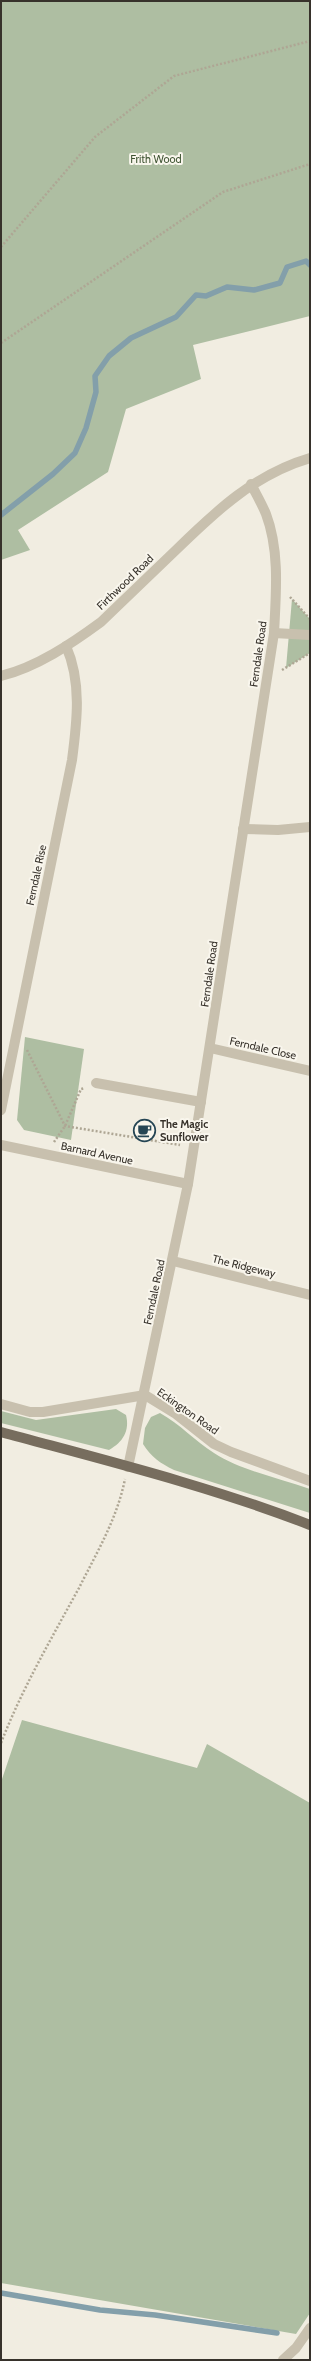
<svg xmlns="http://www.w3.org/2000/svg" width="311" height="2361" font-family="Cabin,sans-serif">
	<style>
		.green { fill: #aebea2 }
		.lines { fill: none; stroke-linecap: round; stroke-linejoin: round }
		.stream { stroke: #839faa; stroke-width: 5.5 }
		.path { stroke: #aea694; stroke-width: 2.5; stroke-dasharray: 2 2; stroke-linecap: butt }
		.minor { stroke: #c8c0ae; stroke-width: 10 }
		.major { stroke: #776d5e; stroke-width: 10 }
		.labels { text-anchor: middle; stroke-width: 4; stroke-linejoin: round; paint-order: stroke }
		.park-label { font-size: 11px; fill: #3e5332; stroke: #f9f6ed }
		.street-label { font-size: 11px; fill: #37322b; stroke: #f9f6ed }
		.poi-label { font-size: 11px; font-weight: bold; fill: #37322b; stroke: #f9f6ed; text-anchor: start }
	</style>
	<rect width="100%" height="100%" fill="#f1ede1"/>
	<!-- green -->
	<g class="green">
		<path d="M 1,1 L 310,1 L 310,316 L 193,345 L 201,379 L 126,409 L 108,472 L 18,530 L 30,550 L 1,560 Z"/>
		<path d="M 292,599 L 310,619 L 310,653 L 286,668 Z"/>
		<path d="M 25,1037 L 84,1049 L 71,1140 L 24,1130 L 17,1120 Z"/>
		<path d="M 116,1409 L 126,1415 C 130,1431 123,1442 109,1450 L 1,1423 L 1,1411 L 36,1420 Z"/>
		<path d="M 160,1413 C 180,1424 195,1441 214,1453 C 242,1471 279,1478 310,1489 L 310,1513 L 174,1470 C 160,1463 151,1457 143,1444 L 145,1428 L 151,1417 Z"/>
		<path d="M 22,1720 L 197,1768 L 207,1744 L 310,1803 L 310,2313 L 296,2334 L 1,2283 L 1,1782 Z"/>
	</g>
	<g class="lines">
		<!-- stream -->
		<g class="stream">
			<path d="M 1,515 L 53,474 L 75,453 L 86,428 L 96,392 L 95,376 L 109,356 L 131,338 L 176,317 L 196,295 L 206,296 L 227,287 L 254,290 L 280,283 L 287,267 L 306,261 L 310,265"/>
			<path d="M 1,2293 L 100,2310 L 155,2315 L 277,2333"/>
		</g>
		<!-- path -->
		<g class="path">
			<path d="M 1,247 L 95,137 L 174,76 L 310,41"/>
			<path d="M 1,343 L 223,192 L 310,164"/>
			<path d="M 290,597 L 310,619"/>
			<path d="M 282,670 L 310,653"/>
			<path d="M 27,1050 L 65,1126 L 180,1145"/>
			<path d="M 54,1142 L 65,1126 L 81,1089 L 85,1088"/>
			<path d="M 1,1743 C 22,1689 51,1639 79,1588 C 97,1552 117,1519 125,1479"/>
		</g>
		<!-- minor -->
		<g class="minor">
			<path d="M 274,633 L 310,635"/>
			<path d="M 1,676 C 37,667 71,644 101,622 C 126,598 151,574 176,550 C 216,511 255,474 310,458"/>
			<path d="M 243,829 L 278,830 L 310,827"/>
			<path d="M 210,1048 L 310,1071"/>
			<path d="M 96,1083 L 201,1102"/>
			<path d="M 1,1110 L 72,760 C 77,722 82,682 66,646"/>
			<path d="M 1,1145 L 188,1184"/>
			<path d="M 173,1261 L 310,1295"/>
			<path d="M 1,1404 L 30,1412 L 43,1412 L 145,1395 L 176,1414 L 214,1444 L 231,1452 L 310,1481"/>
			<path d="M 128,1467 L 188,1184 L 274,633 C 276,594 280,551 266,514 C 262,504 256,494 251,484"/>
			<path d="M 283,2360 L 296,2348 L 310,2328"/>
		</g>
		<!-- major -->
		<path class="major" d="M 1,1432 C 104,1460 210,1486 310,1525"/>
	</g>
	<!-- icons -->
	<defs>
		<symbol id="cafe-ring" viewBox="-11 -11 22 22"><circle r="9.5" fill="#f9f6ed" stroke="#254554" stroke-width="1.5"/><path d="M-5.5-4.5H6V0H3Q3 3.5 0 3.5H-2.5Q-5.5 3.5-5.5 0ZM3-3.2v2h1.7v-2ZM-6 4.5H4V6H-6Z" fill="#254554"/></symbol>
	</defs>
	<g fill-rule="evenodd">
		<use href="#cafe-ring" x="132" y="1118" width="25" height="25"/>
	</g>
	<g class="labels">
		<!-- park labels -->
		<g class="park-label">
			<text x="156" y="163">Frith Wood</text>
		</g>
		<!-- street labels -->
		<g class="street-label">
			<text transform="translate(125 582) rotate(-44)" y="4">Firthwood Road</text>
			<text transform="translate(258 654) rotate(-82)" y="4">Ferndale Road</text>
			<text transform="translate(36 875) rotate(-78)" y="4">Ferndale Rise</text>
			<text transform="translate(209 974) rotate(-82)" y="4">Ferndale Road</text>
			<text transform="translate(263 1048) rotate(13)" y="4">Ferndale Close</text>
			<text transform="translate(97 1153) rotate(12)" y="4">Barnard Avenue</text>
			<text transform="translate(244 1266) rotate(14)" y="4">The Ridgeway</text>
			<text transform="translate(154 1292) rotate(-78)" y="4">Ferndale Road</text>
			<text transform="translate(188 1411) rotate(35)" y="4">Eckington Road</text>
		</g>
		<!-- poi labels -->
		<g class="poi-label">
			<text x="160" y="1128">The Magic<tspan x="160" dy="13">Sunflower</tspan></text>
		</g>
	</g>
	<!-- border -->
	<rect width="311" height="2361" fill="none" stroke="#37322b" stroke-width="4"/>
</svg>
